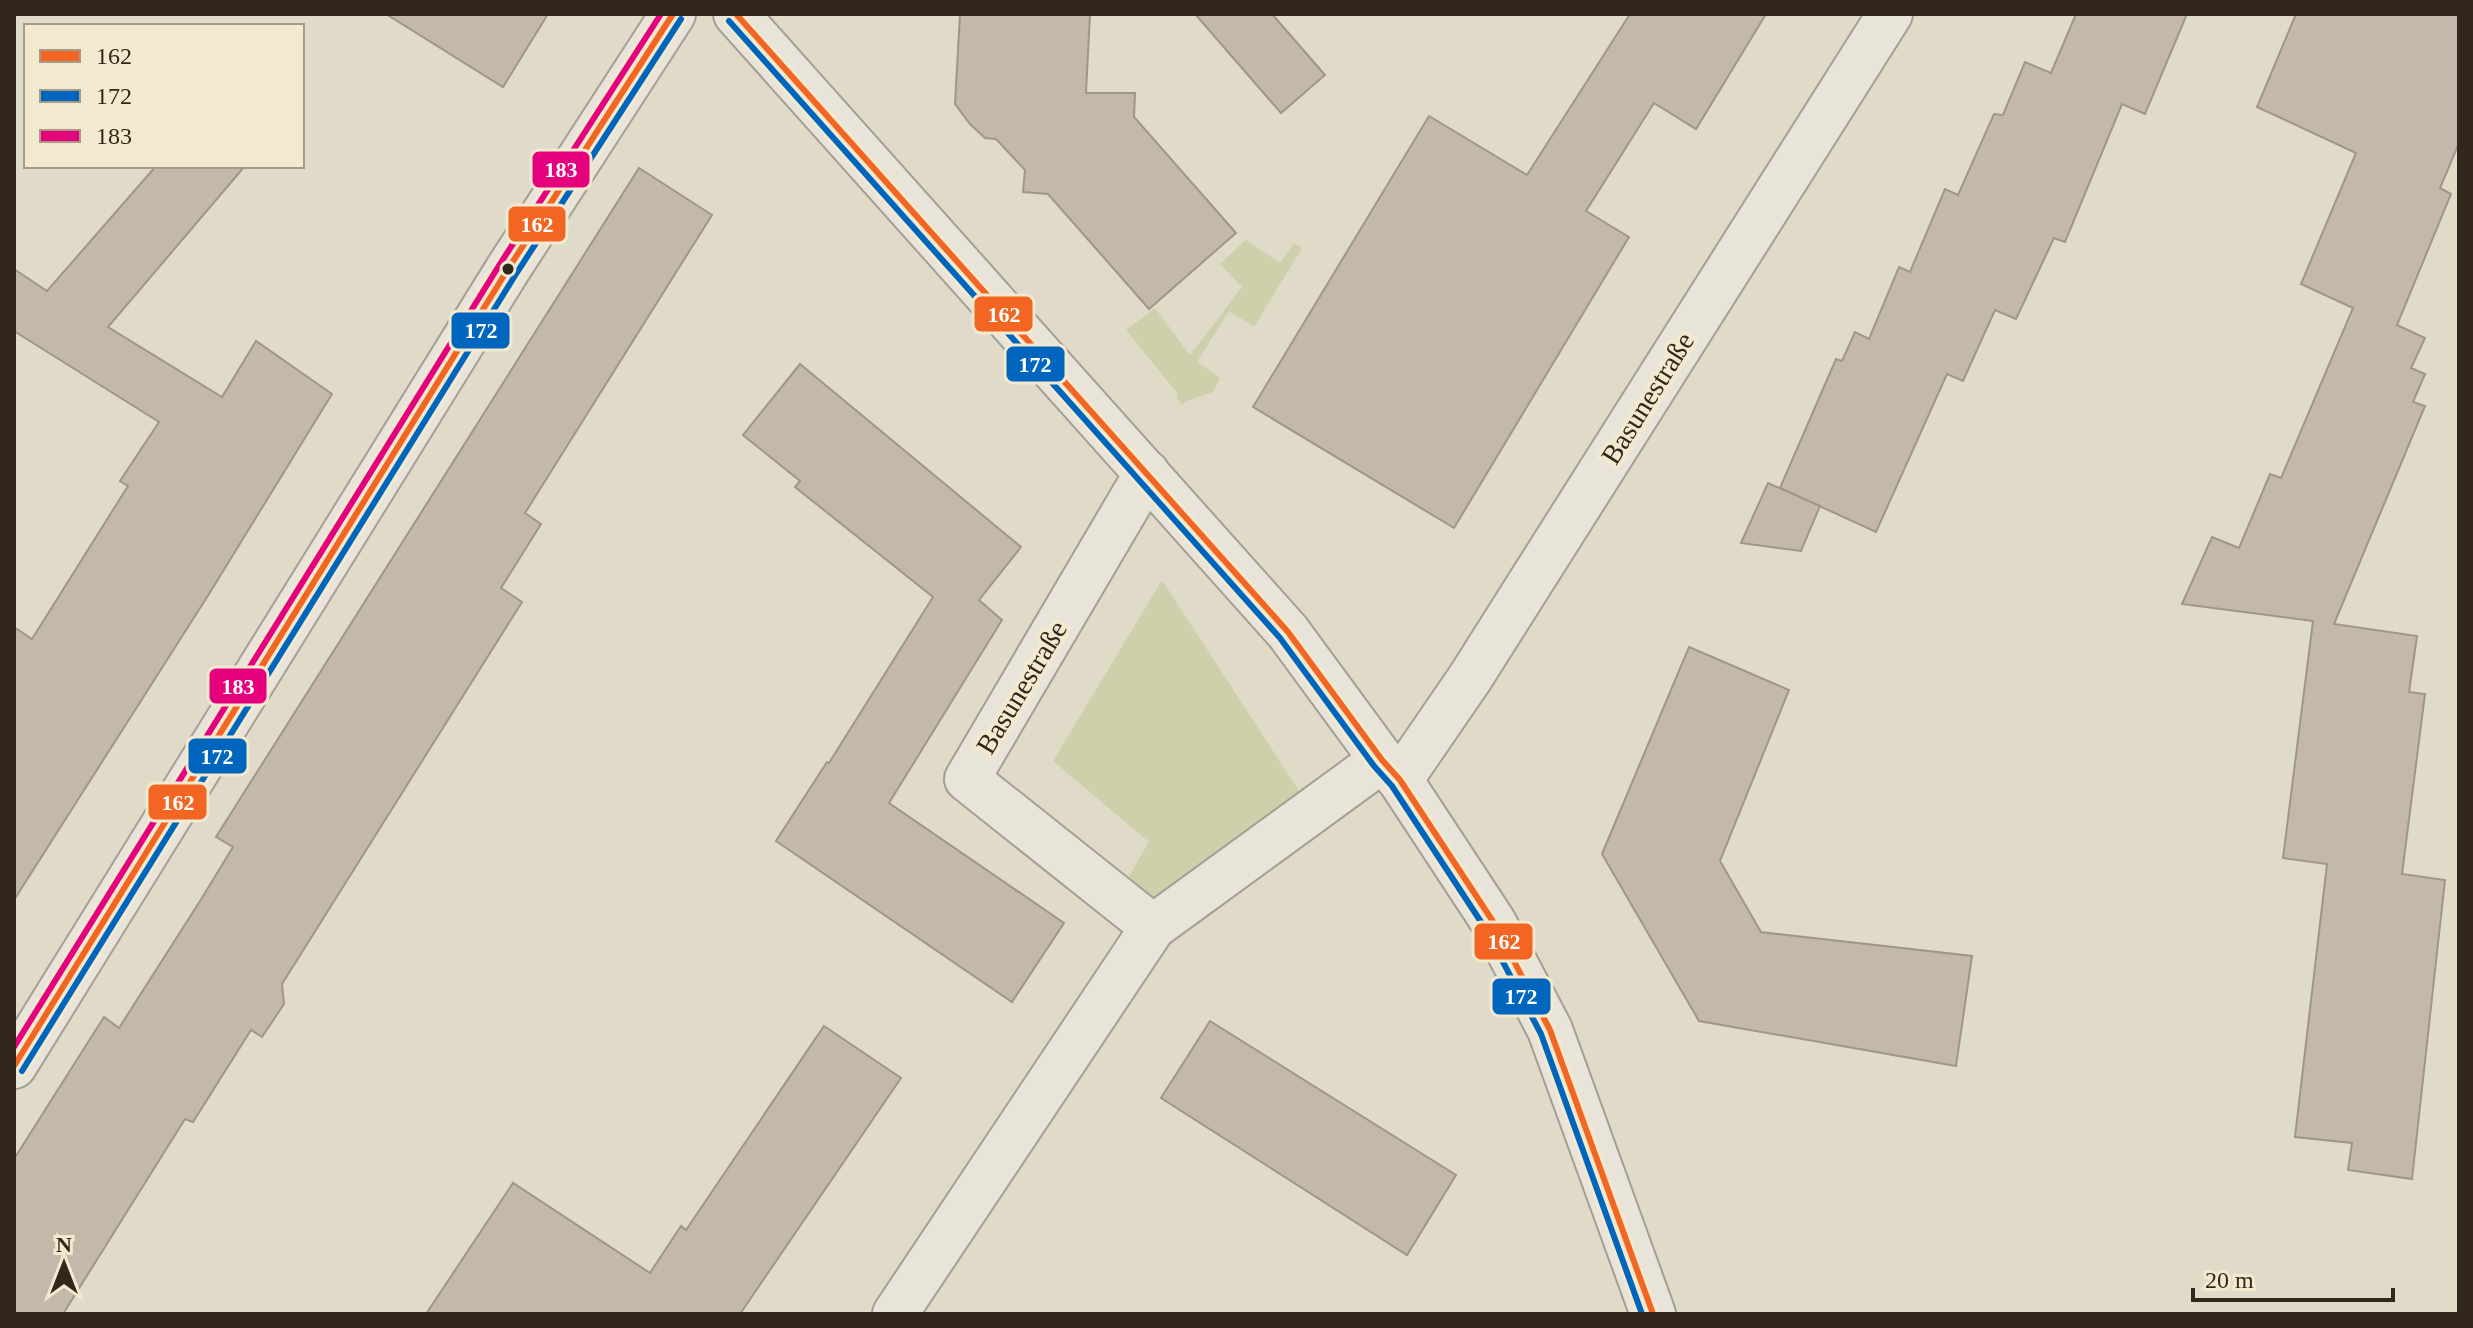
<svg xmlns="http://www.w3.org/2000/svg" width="2473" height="1328" font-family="'Times New Roman',serif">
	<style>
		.green { fill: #ced0ac }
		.building { fill: #c3b8aa; stroke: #9f9689; stroke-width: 2 }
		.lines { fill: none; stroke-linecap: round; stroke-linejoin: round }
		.minor-casing { stroke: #a59f93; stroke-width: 48 }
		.minor { stroke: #e8e4da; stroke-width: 44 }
		.bus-1-casing { stroke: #f2e9ce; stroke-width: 12 }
		.bus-2-casing { stroke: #f2e9ce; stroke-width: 12 }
		.bus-3-casing { stroke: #f2e9ce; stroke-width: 12 }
		.bus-1 { stroke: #f26522; stroke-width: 6 }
		.bus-2 { stroke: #0065bd; stroke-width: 6 }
		.bus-3 { stroke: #e5007d; stroke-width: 6 }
		.bus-dot { fill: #32271c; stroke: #f2e9ce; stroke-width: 3 }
		.labels { text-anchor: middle; stroke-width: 8; stroke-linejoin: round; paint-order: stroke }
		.street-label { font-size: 28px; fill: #32271c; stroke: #f2e9ce }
		.line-badge { stroke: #f2e9ce; stroke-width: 3 }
		.badge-label { font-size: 22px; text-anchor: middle; font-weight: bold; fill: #fff }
	</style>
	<rect width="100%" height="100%" fill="#e0dac9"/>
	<!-- green -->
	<g class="green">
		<path d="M 1246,240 L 1280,263 L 1294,243 L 1302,248 L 1254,327 L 1229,311 L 1197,362 L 1220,378 L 1213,392 L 1187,401 L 1182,405 L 1176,397 L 1178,394 L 1126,330 L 1155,308 L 1190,355 L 1242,287 L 1220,264 Z"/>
		<path d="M 1162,580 L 1299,791 L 1153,903 L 1128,878 L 1149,842 L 1053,761 Z"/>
	</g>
	<!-- building -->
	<g class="building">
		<path d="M 386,14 L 548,14 L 503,87 Z"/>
		<path d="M 960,14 L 1090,14 L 1086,93 L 1135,93 L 1134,117 L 1236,233 L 1149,309 L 1048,194 L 1023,192 L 1025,170 L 996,139 L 985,138 L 970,124 L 955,104 Z"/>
		<path d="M 1195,14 L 1272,14 L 1325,75 L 1281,113 Z"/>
		<path d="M 1630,14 L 1766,14 L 1696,129 L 1654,103 L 1586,211 L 1629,237 L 1454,528 L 1253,407 L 1429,116 L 1527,175 Z"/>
		<path d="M 2076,14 L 2187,14 L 2145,114 L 2122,104 L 2065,242 L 2054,238 L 2016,319 L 1995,310 L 1963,381 L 1947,374 L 1876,532 L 1780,488 L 1836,359 L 1842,361 L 1855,332 L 1869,339 L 1899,267 L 1910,272 L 1945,189 L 1958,195 L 1994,114 L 2003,115 L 2025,62 L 2051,73 Z"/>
		<path d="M 2296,14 L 2459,14 L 2459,143 L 2440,188 L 2451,194 L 2397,325 L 2425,338 L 2411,368 L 2425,374 L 2413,402 L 2425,406 L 2334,624 L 2417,636 L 2409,692 L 2425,694 L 2402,874 L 2445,880 L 2412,1179 L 2348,1170 L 2352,1143 L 2295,1137 L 2327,864 L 2283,858 L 2313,621 L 2182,604 L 2212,537 L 2239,548 L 2270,474 L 2281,478 L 2353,308 L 2301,284 L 2356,153 L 2257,107 Z"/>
		<path d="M 156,166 L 245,166 L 108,327 L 222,397 L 256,341 L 332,394 L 209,594 L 14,900 L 14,627 L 32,639 L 128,486 L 120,481 L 159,422 L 14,331 L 14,269 L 47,291 Z"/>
		<path d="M 639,168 L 712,215 L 525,513 L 541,524 L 501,588 L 522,602 L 282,984 L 284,1004 L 262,1037 L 251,1030 L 193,1122 L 185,1119 L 63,1314 L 14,1314 L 14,1159 L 104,1017 L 119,1028 L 200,901 L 233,847 L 216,837 Z"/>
		<path d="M 800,364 L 1021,547 L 979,600 L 1002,620 L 889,803 L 1064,923 L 1012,1002 L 776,841 L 827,762 L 829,763 L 933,597 L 795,487 L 800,481 L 743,435 Z"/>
		<path d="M 1768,483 L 1820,506 L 1801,551 L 1741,543 Z"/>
		<path d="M 1689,647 L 1789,690 L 1720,861 L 1761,932 L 1972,956 L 1956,1066 L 1699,1021 L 1602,854 Z"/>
		<path d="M 1210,1021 L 1456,1175 L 1407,1255 L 1161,1098 Z"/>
		<path d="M 824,1026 L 901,1078 L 740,1314 L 426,1314 L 513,1183 L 650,1273 L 681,1226 L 686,1230 Z"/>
	</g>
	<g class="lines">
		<defs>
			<g id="minor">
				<path d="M 736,14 L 1288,632 L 1382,760 L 1400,780 L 1494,923 L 1550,1030 L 1653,1314"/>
				<path d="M 1147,473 L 967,779 L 1153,927"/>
				<path d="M 1400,780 L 1470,678 L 1890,14"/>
				<path d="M 14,1066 L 508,269 L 673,14"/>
				<path d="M 895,1314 L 1153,927 L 1382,760"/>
			</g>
		</defs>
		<!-- minor casing -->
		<use href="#minor" class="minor-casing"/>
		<!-- minor -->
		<use href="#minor" class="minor"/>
		<defs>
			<g id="bus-1">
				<path d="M 736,14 L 1288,632 L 1382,760 L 1400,780 L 1494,923 L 1550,1030 L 1653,1314"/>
				<path d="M 14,1066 L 508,269 L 673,14"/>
			</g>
			<g id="bus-2">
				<path d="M 729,21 L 1280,638 L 1374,766 L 1392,786 L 1485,928 L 1541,1034 L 1642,1314"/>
				<path d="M 22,1071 L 516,274 L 681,19"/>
			</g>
			<path id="bus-3" d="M 14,1047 L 500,264 L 661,14"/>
		</defs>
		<!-- bus-1 casing -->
		<use href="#bus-1" class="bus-1-casing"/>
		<!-- bus-2 casing -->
		<use href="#bus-2" class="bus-2-casing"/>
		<!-- bus-3 casing -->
		<use href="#bus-3" class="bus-3-casing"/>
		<!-- bus-1 -->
		<use href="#bus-1" class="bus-1"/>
		<!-- bus-2 -->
		<use href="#bus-2" class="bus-2"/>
		<!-- bus-3 -->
		<use href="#bus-3" class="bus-3"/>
	</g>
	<!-- markers -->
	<circle class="bus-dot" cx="508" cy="269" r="7"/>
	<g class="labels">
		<!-- street labels -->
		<g class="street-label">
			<text transform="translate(1647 398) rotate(-58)" y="10">Basunestraße</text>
			<text transform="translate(1021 687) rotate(-59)" y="10">Basunestraße</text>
		</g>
	</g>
	<g class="line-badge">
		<rect x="531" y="150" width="60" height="39" rx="8" fill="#e5007d"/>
		<rect x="507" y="205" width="60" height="38" rx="8" fill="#f26522"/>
		<rect x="973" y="295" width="61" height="38" rx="8" fill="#f26522"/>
		<rect x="450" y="311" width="61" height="39" rx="8" fill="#0065bd"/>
		<rect x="1005" y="345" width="61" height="38" rx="8" fill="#0065bd"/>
		<rect x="208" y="667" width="60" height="38" rx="8" fill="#e5007d"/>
		<rect x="187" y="737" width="61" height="38" rx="8" fill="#0065bd"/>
		<rect x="147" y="783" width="61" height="38" rx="8" fill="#f26522"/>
		<rect x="1473" y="922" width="61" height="39" rx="8" fill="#f26522"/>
		<rect x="1491" y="977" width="61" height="39" rx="8" fill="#0065bd"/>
	</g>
	<g class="badge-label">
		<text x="561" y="177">183</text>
		<text x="537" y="232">162</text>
		<text x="1004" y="322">162</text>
		<text x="481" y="338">172</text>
		<text x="1035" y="372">172</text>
		<text x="238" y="694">183</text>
		<text x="217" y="764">172</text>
		<text x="178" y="810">162</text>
		<text x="1504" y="949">162</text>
		<text x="1521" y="1004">172</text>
	</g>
	<!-- border -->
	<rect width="2473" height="1328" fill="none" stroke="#32271c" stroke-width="32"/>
	<!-- legend -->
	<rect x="24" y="24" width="280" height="144" fill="#f2e9ce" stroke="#a59b87" stroke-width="2"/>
	<rect x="40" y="50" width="40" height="12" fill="#f26522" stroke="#a59b87" stroke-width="2"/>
	<text x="96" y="64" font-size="24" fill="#32271c">162</text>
	<rect x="40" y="90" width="40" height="12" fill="#0065bd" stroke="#a59b87" stroke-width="2"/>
	<text x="96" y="104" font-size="24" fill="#32271c">172</text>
	<rect x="40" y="130" width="40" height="12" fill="#e5007d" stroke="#a59b87" stroke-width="2"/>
	<text x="96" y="144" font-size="24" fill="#32271c">183</text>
	<!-- north arrow -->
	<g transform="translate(64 1264)" stroke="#f2e9ce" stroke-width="6" paint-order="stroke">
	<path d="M0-6L14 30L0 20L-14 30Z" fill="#32271c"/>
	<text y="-12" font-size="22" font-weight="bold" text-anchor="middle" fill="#32271c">N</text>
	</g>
	<!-- scale -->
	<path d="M2193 1288v12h200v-12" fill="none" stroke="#32271c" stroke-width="4"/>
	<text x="2205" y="1288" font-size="24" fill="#32271c" stroke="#f2e9ce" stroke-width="6" paint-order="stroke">20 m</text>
</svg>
